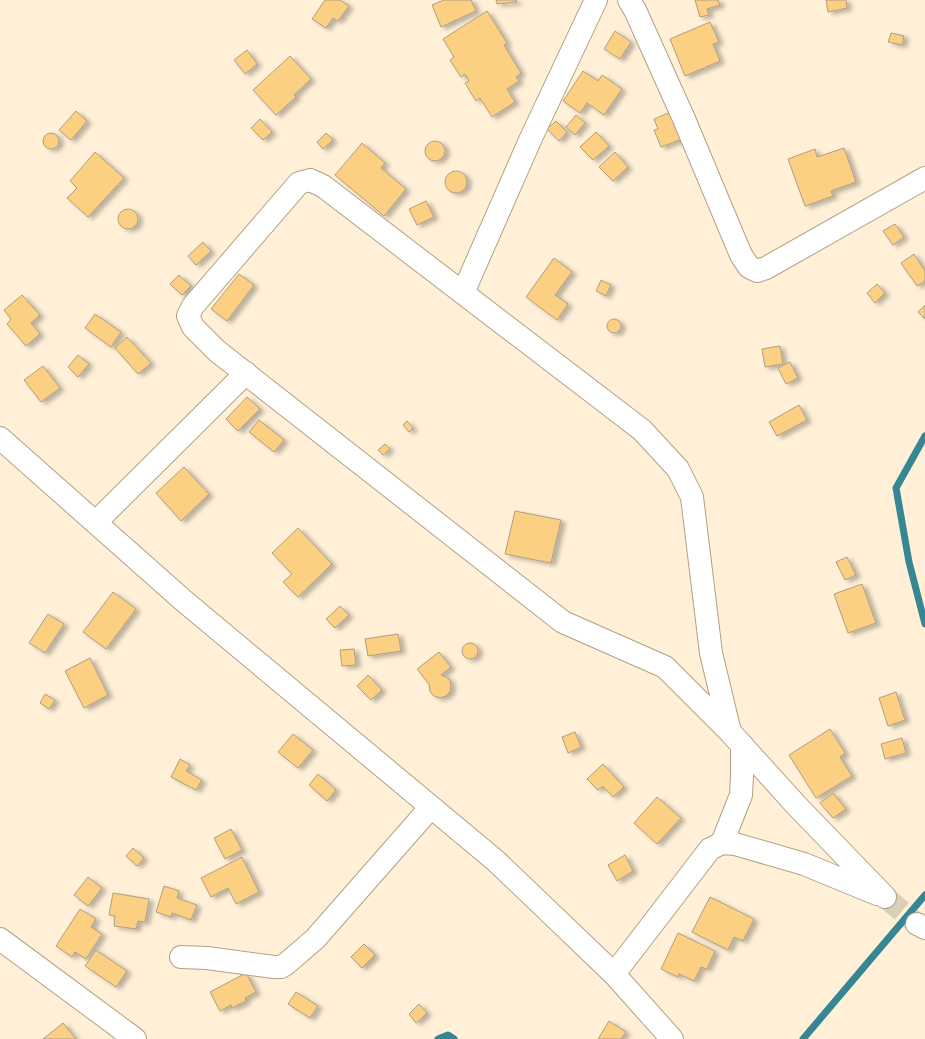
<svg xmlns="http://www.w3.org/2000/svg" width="925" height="1039" font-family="'PT Sans Narrow',sans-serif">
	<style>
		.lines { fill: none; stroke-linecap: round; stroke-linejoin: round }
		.stream { stroke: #378693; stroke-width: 7 }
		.building { fill: #fbd083; stroke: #af9e81; filter: url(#shadow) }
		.minor-tunnel { stroke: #dccfb8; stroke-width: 22; stroke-dasharray: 22 11; stroke-linecap: butt }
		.minor-casing { stroke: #b2a183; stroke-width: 24 }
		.minor { stroke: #fff; stroke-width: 22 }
	</style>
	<defs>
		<filter id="shadow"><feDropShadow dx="4.5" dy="2.5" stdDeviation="2" flood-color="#0004"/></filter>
	</defs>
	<rect width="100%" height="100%" fill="#fff0d7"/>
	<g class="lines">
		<!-- stream -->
		<g class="stream">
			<path d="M 925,436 L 896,488 L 909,562 L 925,624"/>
			<path d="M 438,1039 L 448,1035 L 454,1039"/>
			<path d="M 803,1039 L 925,895"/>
		</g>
	</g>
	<!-- building -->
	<g class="building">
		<path d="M 325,0 L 340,0 L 349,6 L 338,21 L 333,18 L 326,28 L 312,19 Z"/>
		<path d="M 444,0 L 471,0 L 476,11 L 441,27 L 432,5 Z"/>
		<path d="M 496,0 L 516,0 L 517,2 L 497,4 Z"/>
		<path d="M 695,0 L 718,0 L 720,5 L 707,9 L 709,15 L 700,17 Z"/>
		<path d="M 826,0 L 846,0 L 847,8 L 828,12 Z"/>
		<path d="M 487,11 L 507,43 L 504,45 L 521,73 L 516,77 L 519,81 L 507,89 L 515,102 L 492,117 L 480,98 L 476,101 L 465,83 L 469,81 L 465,74 L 461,77 L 450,60 L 454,57 L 443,39 Z"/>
		<path d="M 710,22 L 719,42 L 713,44 L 720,61 L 685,76 L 670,39 Z"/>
		<path d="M 615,31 L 631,42 L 620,59 L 604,49 Z"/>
		<path d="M 891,33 L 904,36 L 902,45 L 888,42 Z"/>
		<path d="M 247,50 L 257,64 L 245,74 L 234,60 Z"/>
		<path d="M 290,56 L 311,79 L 294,95 L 296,97 L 276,115 L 253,90 Z"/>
		<path d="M 583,71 L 598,81 L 602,75 L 622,89 L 604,115 L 587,103 L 580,113 L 563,101 Z"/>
		<path d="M 76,111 L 87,121 L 71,140 L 59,130 Z"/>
		<path d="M 671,112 L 682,139 L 661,147 L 654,130 L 658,129 L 654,119 Z"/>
		<path d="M 576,115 L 585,123 L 575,135 L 566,127 Z"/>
		<path d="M 260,119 L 272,132 L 263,140 L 251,128 Z"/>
		<path d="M 556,121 L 567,132 L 559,141 L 547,129 Z"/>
		<path d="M 596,132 L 609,146 L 593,160 L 580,147 Z"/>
		<circle cx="51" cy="141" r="8"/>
		<path d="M 326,133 L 333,140 L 323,149 L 317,142 Z"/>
		<circle cx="435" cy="151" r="10"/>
		<path d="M 362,143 L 385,163 L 381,168 L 406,189 L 384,216 L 335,175 Z"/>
		<path d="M 844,148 L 856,182 L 831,191 L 833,196 L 805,206 L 788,159 L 815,149 L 817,157 Z"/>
		<path d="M 95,152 L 124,178 L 88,217 L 67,198 L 77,188 L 70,181 Z"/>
		<path d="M 615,152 L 628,167 L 613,181 L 599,167 Z"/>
		<circle cx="456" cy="182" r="11"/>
		<path d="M 426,201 L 434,217 L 417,225 L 409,209 Z"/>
		<circle cx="128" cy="219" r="10"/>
		<path d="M 895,224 L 904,237 L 893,245 L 883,231 Z"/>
		<path d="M 203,242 L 211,251 L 196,265 L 188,256 Z"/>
		<path d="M 914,254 L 925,271 L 925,281 L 917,286 L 901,263 Z"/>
		<path d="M 554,258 L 572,272 L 555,295 L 568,304 L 557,320 L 526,297 Z"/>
		<path d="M 239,274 L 254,285 L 227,321 L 211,309 Z"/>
		<path d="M 179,275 L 191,286 L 182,295 L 170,284 Z"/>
		<path d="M 601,280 L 611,285 L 606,296 L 596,291 Z"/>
		<path d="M 877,284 L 885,293 L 875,303 L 867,293 Z"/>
		<path d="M 22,295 L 40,315 L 31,323 L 40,334 L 26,346 L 7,324 L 11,319 L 4,310 Z"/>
		<path d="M 925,305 L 925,319 L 918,312 Z"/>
		<path d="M 95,314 L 121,332 L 111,347 L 85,328 Z"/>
		<circle cx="614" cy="326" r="7"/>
		<path d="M 127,337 L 151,363 L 138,374 L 115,348 Z"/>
		<path d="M 780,346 L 783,364 L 765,367 L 762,349 Z"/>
		<path d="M 78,355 L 89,364 L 78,377 L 68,367 Z"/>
		<path d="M 790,362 L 798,378 L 786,384 L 778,368 Z"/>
		<path d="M 43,366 L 60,388 L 41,402 L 24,380 Z"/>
		<path d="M 247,397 L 260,409 L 238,431 L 226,419 Z"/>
		<path d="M 799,405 L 807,420 L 777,436 L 769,422 Z"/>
		<path d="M 259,420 L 284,440 L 274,452 L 249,432 Z"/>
		<path d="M 407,421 L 413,428 L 409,432 L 403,425 Z"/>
		<path d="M 385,444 L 390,449 L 383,455 L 378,450 Z"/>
		<path d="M 184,467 L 209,494 L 181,521 L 156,493 Z"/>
		<path d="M 515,511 L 561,520 L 551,563 L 505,554 Z"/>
		<path d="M 298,528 L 332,564 L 298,597 L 283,582 L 292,574 L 272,553 Z"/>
		<path d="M 847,557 L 856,575 L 845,580 L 836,562 Z"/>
		<path d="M 862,584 L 876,623 L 848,633 L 834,594 Z"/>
		<path d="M 113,592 L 136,609 L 106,649 L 83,632 Z"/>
		<path d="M 340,606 L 349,615 L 335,628 L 326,619 Z"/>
		<path d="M 48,614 L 64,624 L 45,653 L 29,643 Z"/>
		<path d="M 398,634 L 401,651 L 368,656 L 365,639 Z"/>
		<circle cx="470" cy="651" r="8"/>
		<path d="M 354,649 L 356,665 L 342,666 L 340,650 Z"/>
		<path d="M 439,652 L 451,667 L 441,675 L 446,677 L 450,680 L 451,686 L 450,692 L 446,696 L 440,698 L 434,696 L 430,692 L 429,684 L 417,669 Z"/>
		<path d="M 90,658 L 108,695 L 84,708 L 65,671 Z"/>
		<path d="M 368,675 L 382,690 L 371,700 L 357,686 Z"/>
		<path d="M 896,692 L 905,720 L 888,726 L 879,698 Z"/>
		<path d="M 45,694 L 55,700 L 49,709 L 40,703 Z"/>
		<path d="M 830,729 L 845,753 L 840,757 L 852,776 L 816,798 L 789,755 Z"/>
		<path d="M 575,732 L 581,747 L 568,753 L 562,737 Z"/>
		<path d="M 293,734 L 313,750 L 298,768 L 278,752 Z"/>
		<path d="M 902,738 L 906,753 L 885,759 L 881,744 Z"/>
		<path d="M 180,759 L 190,765 L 186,771 L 202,780 L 196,790 L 171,777 Z"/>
		<path d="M 603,764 L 624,787 L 613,797 L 603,786 L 598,790 L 587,779 Z"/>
		<path d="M 318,774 L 336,790 L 327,801 L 309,785 Z"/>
		<path d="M 833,793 L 846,809 L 833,818 L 820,803 Z"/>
		<path d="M 657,797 L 681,818 L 657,844 L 634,823 Z"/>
		<path d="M 231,829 L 242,850 L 225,859 L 214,838 Z"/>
		<path d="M 133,848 L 144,858 L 137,866 L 126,856 Z"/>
		<path d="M 625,855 L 633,871 L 617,881 L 608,865 Z"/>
		<path d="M 242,857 L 259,892 L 236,904 L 228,888 L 211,897 L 201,878 Z"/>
		<path d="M 88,877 L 102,888 L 88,906 L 74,895 Z"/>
		<path d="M 164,886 L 179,891 L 177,898 L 197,905 L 191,920 L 172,913 L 171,917 L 156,912 Z"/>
		<path d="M 113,893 L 149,899 L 145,922 L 138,921 L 136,929 L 114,926 L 115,916 L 109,915 Z"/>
		<path d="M 710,897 L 754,919 L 743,941 L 734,937 L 728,950 L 692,932 Z"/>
		<path d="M 80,909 L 96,919 L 91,927 L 102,934 L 86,959 L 75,952 L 72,957 L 56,946 Z"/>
		<path d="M 678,933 L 715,951 L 707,969 L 701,967 L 694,981 L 679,974 L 678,977 L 661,969 Z"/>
		<path d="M 364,944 L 375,955 L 362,968 L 351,957 Z"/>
		<path d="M 96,950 L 127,971 L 116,987 L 85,966 Z"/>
		<path d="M 246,973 L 256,992 L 245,998 L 246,1001 L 232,1008 L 231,1005 L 220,1011 L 210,992 Z"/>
		<path d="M 296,992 L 318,1006 L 310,1018 L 288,1004 Z"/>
		<path d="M 419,1004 L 427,1013 L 416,1023 L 409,1014 Z"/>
		<path d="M 609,1021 L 626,1032 L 621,1039 L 598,1039 Z"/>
		<path d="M 63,1023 L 76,1039 L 43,1039 Z"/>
	</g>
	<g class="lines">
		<!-- minor-tunnel -->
		<path class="minor-tunnel" d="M 885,897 L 917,924"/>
		<defs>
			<g id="minor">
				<path d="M 629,0 L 635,10 L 684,119 L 741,255 L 749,267 L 757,271 L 766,268 L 925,178"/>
				<path d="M 463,293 L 531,138 L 596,0"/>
				<path d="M 0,438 L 184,601 L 496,861 L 614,974 L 672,1039"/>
				<path d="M 96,522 L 246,373"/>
				<path d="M 730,732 L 711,653 L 692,497 L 678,469 L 642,430 L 323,186 L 310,180 L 299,183 L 193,306 L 188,316 L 193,327 L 217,351 L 563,622 L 665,667 L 730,732 L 797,806 L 885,897"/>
				<path d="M 722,843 L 741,795 L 742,776 L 742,745"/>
				<path d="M 917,924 L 925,928"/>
				<path d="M 0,939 L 135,1039"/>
				<path d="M 181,957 L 207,958 L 274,967 L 281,967 L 286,964 L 315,939 L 431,807"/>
				<path d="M 614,974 L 710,849 L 722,843 L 735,844 L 804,864 L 877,894"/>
			</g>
		</defs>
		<!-- minor casing -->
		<use href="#minor" class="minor-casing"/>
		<!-- minor -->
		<use href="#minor" class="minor"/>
	</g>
</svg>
